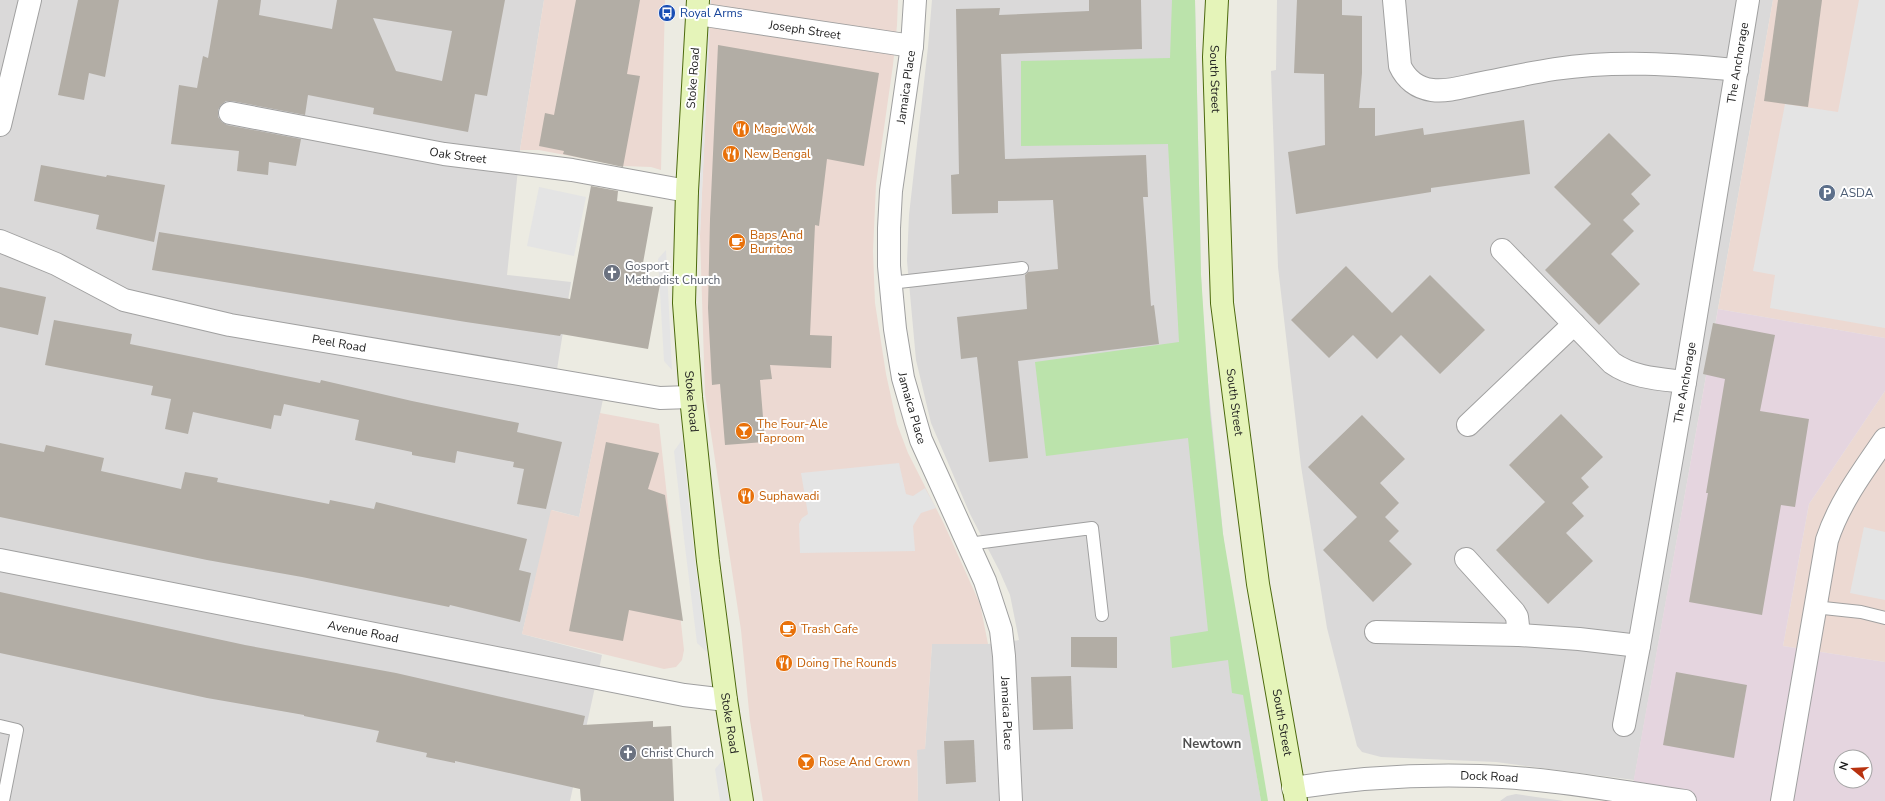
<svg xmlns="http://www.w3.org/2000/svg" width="1885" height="801" font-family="'Nunito Sans',sans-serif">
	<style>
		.residential { fill: #dad9d9 }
		.commercial { fill: #ecd9d2 }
		.industrial { fill: #e5d5df; fill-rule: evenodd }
		.grass { fill: #bbe3ab }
		.parking { fill: #e4e4e4 }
		.building { fill: #b2ada5; fill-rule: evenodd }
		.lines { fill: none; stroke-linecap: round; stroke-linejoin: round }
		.lane-casing { stroke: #a0a0a0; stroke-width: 14 }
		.street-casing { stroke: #a0a0a0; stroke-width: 24 }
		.secondary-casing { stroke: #4c690d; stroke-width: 24 }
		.lane { stroke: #fff; stroke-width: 12 }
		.street { stroke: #fff; stroke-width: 22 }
		.secondary { stroke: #e5f4b9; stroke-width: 22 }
		.labels { text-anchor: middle; stroke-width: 4; stroke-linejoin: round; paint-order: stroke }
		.transit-label { font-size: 12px; fill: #164399; stroke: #fff; text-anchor: start }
		.street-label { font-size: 12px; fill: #1c1c1c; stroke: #fff }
		.food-label { font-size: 12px; fill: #c56008; stroke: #fff; text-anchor: start }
		.service-label { font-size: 12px; fill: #4e5e75; stroke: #fff; text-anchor: start }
		.worship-label { font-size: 12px; fill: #5b616d; stroke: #fff; text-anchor: start }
		.neighbourhood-label { font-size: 13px; font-weight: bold; fill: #4f4f4f; stroke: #fff }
	</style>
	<rect width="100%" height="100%" fill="#ecebe2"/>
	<!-- residential -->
	<g class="residential">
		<path d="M 0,0 L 544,0 L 520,150 L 507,275 L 571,282 L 554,388 L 603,399 L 579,517 L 552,510 L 522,634 L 602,655 L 570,801 L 0,801 Z"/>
		<path d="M 932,0 L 1195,0 L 1201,275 L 1205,352 L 1223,534 L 1242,685 L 1261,801 L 918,801 L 917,749 L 925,749 L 932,643 L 988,644 L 1019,640 L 1010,595 L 999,570 L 970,514 L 931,423 L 916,360 L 907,261 L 909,215 L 928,47 Z"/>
		<path d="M 1277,0 L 1773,0 L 1634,780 L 1496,762 L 1381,757 L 1362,752 L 1357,746 L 1327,628 L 1301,466 L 1278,267 L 1271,71 L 1276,70 Z"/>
		<path d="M 1516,794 L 1529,796 L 1564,801 L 1500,801 L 1507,796 Z"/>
	</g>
	<!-- commercial -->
	<g class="commercial">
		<path d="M 544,0 L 665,0 L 661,170 L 651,167 L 623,166 L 539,150 L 520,150 Z"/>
		<path d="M 711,0 L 898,0 L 897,25 L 893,65 L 876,184 L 873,251 L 875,303 L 886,374 L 897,424 L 908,453 L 944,524 L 980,604 L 988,644 L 932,644 L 925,749 L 917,750 L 918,801 L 763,801 L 750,721 L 741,630 L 705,394 L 700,235 Z"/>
		<path d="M 1773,0 L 1885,0 L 1885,338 L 1718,309 Z"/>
		<path d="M 1885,391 L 1885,662 L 1783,646 L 1809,504 Z"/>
		<path d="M 600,413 L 659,424 L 684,650 L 682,660 L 676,667 L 664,669 L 522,634 L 551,510 L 579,517 Z"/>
	</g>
	<!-- industrial -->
	<path class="industrial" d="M 1718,309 L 1885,338 L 1885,391 L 1809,504 L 1783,646 L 1885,662 L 1885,801 L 1630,801 ZM 1841,757 L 1865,757 L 1865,781 L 1841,781 Z"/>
	<!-- grass -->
	<path class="grass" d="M 1172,0 L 1195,0 L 1201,275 L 1210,412 L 1223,534 L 1268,801 L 1261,801 L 1243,695 L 1232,693 L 1228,660 L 1172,668 L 1170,637 L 1208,631 L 1188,438 L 1046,456 L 1035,362 L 1179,342 L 1168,144 L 1021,146 L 1021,61 L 1170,58 Z"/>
	<!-- parking -->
	<g class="parking">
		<path d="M 703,0 L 711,0 L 700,235 L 691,234 Z"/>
		<path d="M 1859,0 L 1885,0 L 1885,328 L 1770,308 L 1775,275 L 1753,271 L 1785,104 L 1838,112 Z"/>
		<path d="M 539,187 L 586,197 L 574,256 L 527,246 Z"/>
		<path d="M 666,250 L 672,370 L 664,361 L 658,259 Z"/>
		<path d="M 682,440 L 694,553 L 707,652 L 697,643 L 685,547 L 674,451 Z"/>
		<path d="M 899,463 L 906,494 L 913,496 L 925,488 L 936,508 L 921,513 L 913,526 L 915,551 L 800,553 L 799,524 L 802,518 L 808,514 L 801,473 Z"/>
		<path d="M 1864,527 L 1885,532 L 1885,600 L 1850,593 Z"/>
		<path d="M 723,760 L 729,801 L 720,801 L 715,769 Z"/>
	</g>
	<!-- building -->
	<g class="building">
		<path d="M 78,0 L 119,0 L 105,77 L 89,73 L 84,100 L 58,95 Z"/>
		<path d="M 218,0 L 261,0 L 259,15 L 332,29 L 337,0 L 505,0 L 487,96 L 475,94 L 468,132 L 373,114 L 374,108 L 308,95 L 305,115 L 232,101 L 226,101 L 221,105 L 218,110 L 218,117 L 222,122 L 227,125 L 301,139 L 296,166 L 269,162 L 268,175 L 237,171 L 239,151 L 171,144 L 179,85 L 197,88 L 203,56 L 208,58 ZM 373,18 L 452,31 L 442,81 L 396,71 Z"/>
		<path d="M 576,0 L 640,0 L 627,74 L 640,76 L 623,167 L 563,154 L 564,151 L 539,146 L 545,113 L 554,115 Z"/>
		<path d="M 1089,0 L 1141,0 L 1142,49 L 1001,54 L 1005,159 L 1146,155 L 1148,197 L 1143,197 L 1151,306 L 1154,305 L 1159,344 L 1018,361 L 1028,458 L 989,462 L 977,357 L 961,359 L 957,317 L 1027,309 L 1025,275 L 1028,272 L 1058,269 L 1053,200 L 998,201 L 998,213 L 952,214 L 951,175 L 959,174 L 956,9 L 1000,8 L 999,15 L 1089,11 Z"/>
		<path d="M 1297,0 L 1342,0 L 1342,15 L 1362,16 L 1362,73 L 1359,108 L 1375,108 L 1375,136 L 1423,128 L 1424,135 L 1524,120 L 1530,174 L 1431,188 L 1431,192 L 1296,214 L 1288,152 L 1325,145 L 1324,74 L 1294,73 Z"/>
		<path d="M 1778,0 L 1822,0 L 1808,107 L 1764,101 Z"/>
		<path d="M 718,45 L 879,73 L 864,166 L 827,159 L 819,226 L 815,225 L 810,335 L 832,336 L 831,368 L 770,365 L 772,379 L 760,380 L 765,442 L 725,445 L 720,384 L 712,385 L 708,308 L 710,219 Z"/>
		<path d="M 1609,133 L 1651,175 L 1631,194 L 1640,204 L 1623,220 L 1634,231 L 1611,254 L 1640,284 L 1599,325 L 1545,270 L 1591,224 L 1554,187 Z"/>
		<path d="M 41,165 L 106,177 L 107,175 L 165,185 L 154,242 L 96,229 L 99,215 L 34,201 Z"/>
		<path d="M 591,186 L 618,191 L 617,201 L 653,207 L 643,263 L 651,264 L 648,282 L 660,284 L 648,349 L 561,334 L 560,336 L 466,322 L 152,270 L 159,232 L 570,299 Z"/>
		<path d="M 1346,266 L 1392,313 L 1430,275 L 1485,330 L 1440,374 L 1401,335 L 1377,359 L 1353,335 L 1329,358 L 1291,320 Z"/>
		<path d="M 0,287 L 46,297 L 38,335 L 0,327 Z"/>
		<path d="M 54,320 L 132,334 L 130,344 L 320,383 L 321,380 L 412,401 L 519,423 L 517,432 L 562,442 L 546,509 L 517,504 L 524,469 L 513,467 L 514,462 L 457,451 L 455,463 L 412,455 L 412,452 L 355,440 L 359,420 L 284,404 L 281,416 L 274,415 L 271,429 L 193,412 L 188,434 L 165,429 L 171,399 L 151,395 L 153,386 L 45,365 Z"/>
		<path d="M 1713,323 L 1775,335 L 1760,411 L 1809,419 L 1795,507 L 1781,505 L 1762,615 L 1689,602 L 1708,493 L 1706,493 L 1725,379 L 1703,374 Z"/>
		<path d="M 1561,414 L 1603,457 L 1581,478 L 1589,487 L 1572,503 L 1584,516 L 1566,533 L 1593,561 L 1548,604 L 1496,550 L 1545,502 L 1509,465 Z"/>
		<path d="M 1362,415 L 1405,459 L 1380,483 L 1399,503 L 1385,517 L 1399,531 L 1389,541 L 1412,564 L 1373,602 L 1323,550 L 1357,517 L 1308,467 Z"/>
		<path d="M 606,442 L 659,453 L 648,489 L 665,495 L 683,621 L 629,610 L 623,641 L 569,631 Z"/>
		<path d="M 0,443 L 44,452 L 46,445 L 104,458 L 101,471 L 181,489 L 185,472 L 218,478 L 217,482 L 329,504 L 330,500 L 374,509 L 376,502 L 527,539 L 519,570 L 531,573 L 520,622 L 450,605 L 449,607 L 302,577 L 207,560 L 0,517 Z"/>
		<path d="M 0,592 L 245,645 L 396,673 L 585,716 L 583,725 L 653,721 L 653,727 L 671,726 L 674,801 L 581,801 L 580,789 L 455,761 L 455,763 L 426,757 L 427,753 L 376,742 L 379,731 L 304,716 L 304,715 L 207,698 L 0,653 Z"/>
		<path d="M 1071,637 L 1117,637 L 1117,668 L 1071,667 Z"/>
		<path d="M 1676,672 L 1747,685 L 1734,758 L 1663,745 Z"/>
		<path d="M 1071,676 L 1073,729 L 1033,730 L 1031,677 Z"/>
		<path d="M 974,740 L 976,782 L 946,784 L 944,741 Z"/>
	</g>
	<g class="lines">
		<defs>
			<g id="lane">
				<path d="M 890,283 L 1022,268"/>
				<path d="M 968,544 L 1092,528 L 1102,615"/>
				<path d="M 1814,607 L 1861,612 L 1885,618"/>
				<path d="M 0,726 L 17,730 L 3,801"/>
			</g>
			<g id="street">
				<path id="s1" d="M 915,0 L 912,46 L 891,191 L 889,228 L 889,266 L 895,329 L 903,378 L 921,440 L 985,581 L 1001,630 L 1004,656 L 1011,801"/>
				<path d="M 1394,0 L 1400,66 C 1406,79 1417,88 1432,90 C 1447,92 1463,87 1477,84 C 1503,79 1529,73 1555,69 C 1615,60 1676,64 1737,70"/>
				<path id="s2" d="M 698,14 L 912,46"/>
				<path id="s3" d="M 230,113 L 444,154 L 572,170 L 687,191"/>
				<path d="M 0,125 L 30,0"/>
				<path id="s4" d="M 0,241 L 56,264 L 124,300 L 230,325 L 660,398 L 691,397"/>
				<path d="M 1502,250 L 1612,363 C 1633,378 1660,379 1685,382"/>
				<path d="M 1468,425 L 1574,324"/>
				<path id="s5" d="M 0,560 L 684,695 L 726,700"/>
				<path d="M 1376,632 L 1519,635 L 1517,617 L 1514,612 L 1466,559"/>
				<path id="s6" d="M 1519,635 L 1579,639 L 1639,646 L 1685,382 L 1748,0"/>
				<path d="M 1624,725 L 1639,646"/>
				<path id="s7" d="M 1293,788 C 1355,778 1418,774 1480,776 C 1549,778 1617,791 1685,801"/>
				<path d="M 1782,801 L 1827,540 C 1839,503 1863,471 1885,439"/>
			</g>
			<g id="secondary">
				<path id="s8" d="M 698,0 L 687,191 L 684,303 L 691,397 L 708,561 L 726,700 L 742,801"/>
				<path id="s9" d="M 1217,0 L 1214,57 L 1222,303 L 1258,584 L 1296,801"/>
			</g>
		</defs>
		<!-- lane casing -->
		<use href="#lane" class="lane-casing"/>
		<!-- street casing -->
		<use href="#street" class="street-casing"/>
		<!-- secondary casing -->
		<use href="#secondary" class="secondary-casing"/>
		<!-- lane -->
		<use href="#lane" class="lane"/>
		<!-- street -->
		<use href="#street" class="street"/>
		<!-- secondary -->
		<use href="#secondary" class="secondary"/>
	</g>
	<!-- icons -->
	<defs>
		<symbol id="bus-disc" viewBox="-11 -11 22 22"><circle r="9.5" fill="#1a4fb4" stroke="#fff"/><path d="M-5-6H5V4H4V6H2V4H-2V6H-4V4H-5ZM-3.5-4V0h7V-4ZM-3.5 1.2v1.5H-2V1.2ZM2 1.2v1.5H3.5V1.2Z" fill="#fff"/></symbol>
		<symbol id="restaurant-disc" viewBox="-11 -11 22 22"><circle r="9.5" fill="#e8710a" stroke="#fff"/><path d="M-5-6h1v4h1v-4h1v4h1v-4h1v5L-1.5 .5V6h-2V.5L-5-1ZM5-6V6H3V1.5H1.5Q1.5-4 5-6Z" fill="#fff"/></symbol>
		<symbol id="parking-disc" viewBox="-11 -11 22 22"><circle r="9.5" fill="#5c6f8a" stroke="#fff"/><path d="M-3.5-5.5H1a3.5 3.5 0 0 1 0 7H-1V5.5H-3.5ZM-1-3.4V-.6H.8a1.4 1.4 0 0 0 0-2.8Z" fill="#fff"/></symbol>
		<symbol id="cafe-disc" viewBox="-11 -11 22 22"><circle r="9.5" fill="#e8710a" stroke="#fff"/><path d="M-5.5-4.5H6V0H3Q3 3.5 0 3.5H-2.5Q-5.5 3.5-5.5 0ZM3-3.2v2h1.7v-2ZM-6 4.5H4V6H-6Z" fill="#fff"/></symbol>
		<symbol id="church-disc" viewBox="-11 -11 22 22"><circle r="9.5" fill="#6b7280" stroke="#fff"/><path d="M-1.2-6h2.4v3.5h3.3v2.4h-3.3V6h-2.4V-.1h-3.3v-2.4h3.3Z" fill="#fff"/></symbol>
		<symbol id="bar-disc" viewBox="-11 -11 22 22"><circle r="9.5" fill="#e8710a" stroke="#fff"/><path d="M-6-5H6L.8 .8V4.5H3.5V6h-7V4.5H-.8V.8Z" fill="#fff"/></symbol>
	</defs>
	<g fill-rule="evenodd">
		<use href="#bus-disc" x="657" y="3" width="20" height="20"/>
		<use href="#restaurant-disc" x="731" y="119" width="20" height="20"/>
		<use href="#restaurant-disc" x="721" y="144" width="20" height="20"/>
		<use href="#parking-disc" x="1817" y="183" width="20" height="20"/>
		<use href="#cafe-disc" x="727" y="232" width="20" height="20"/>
		<use href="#church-disc" x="602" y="263" width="20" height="20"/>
		<use href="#bar-disc" x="734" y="421" width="20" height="20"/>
		<use href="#restaurant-disc" x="736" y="486" width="20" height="20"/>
		<use href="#cafe-disc" x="778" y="619" width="20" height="20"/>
		<use href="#restaurant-disc" x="774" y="653" width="20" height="20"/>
		<use href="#church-disc" x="618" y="743" width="20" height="20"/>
		<use href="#bar-disc" x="796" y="752" width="20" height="20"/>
	</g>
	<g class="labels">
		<!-- transit labels -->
		<g class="transit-label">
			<text x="680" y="17">Royal Arms</text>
		</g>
		<!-- street labels -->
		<g class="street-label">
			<text dy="4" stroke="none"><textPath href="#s2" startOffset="108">Joseph Street</textPath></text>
			<text dy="4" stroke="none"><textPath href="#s6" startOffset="712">The Anchorage</textPath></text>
			<text transform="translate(693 78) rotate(-86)" y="4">Stoke Road</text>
			<text dy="4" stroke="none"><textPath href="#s9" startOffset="79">South Street</textPath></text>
			<text transform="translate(906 87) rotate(-82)" y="4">Jamaica Place</text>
			<text dy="4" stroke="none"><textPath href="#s3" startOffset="232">Oak Street</textPath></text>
			<text dy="4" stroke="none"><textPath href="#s4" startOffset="357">Peel Road</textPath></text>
			<text dy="4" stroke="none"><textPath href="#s6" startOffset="388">The Anchorage</textPath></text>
			<text dy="4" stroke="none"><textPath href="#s8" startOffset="402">Stoke Road</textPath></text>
			<text dy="4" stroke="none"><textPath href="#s9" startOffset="403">South Street</textPath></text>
			<text dy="4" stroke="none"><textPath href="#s1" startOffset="412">Jamaica Place</textPath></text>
			<text dy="4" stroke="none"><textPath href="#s5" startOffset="370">Avenue Road</textPath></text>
			<text dy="4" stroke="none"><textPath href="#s1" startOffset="735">Jamaica Place</textPath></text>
			<text dy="4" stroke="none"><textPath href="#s8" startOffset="726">Stoke Road</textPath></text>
			<text dy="4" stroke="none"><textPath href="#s9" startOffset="727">South Street</textPath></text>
			<text dy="4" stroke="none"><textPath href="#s7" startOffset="197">Dock Road</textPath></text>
		</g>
		<!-- food labels -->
		<g class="food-label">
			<text x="754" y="133">Magic Wok</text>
			<text x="744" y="158">New Bengal</text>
			<text x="750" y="239">Baps And<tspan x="750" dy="14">Burritos</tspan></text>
			<text x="757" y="428">The Four-Ale<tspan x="757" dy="14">Taproom</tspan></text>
			<text x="759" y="500">Suphawadi</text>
			<text x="801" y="633">Trash Cafe</text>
			<text x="797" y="667">Doing The Rounds</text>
			<text x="819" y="766">Rose And Crown</text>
		</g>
		<!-- service labels -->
		<g class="service-label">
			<text x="1840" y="197">ASDA</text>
		</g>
		<!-- worship labels -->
		<g class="worship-label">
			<text x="625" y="270">Gosport<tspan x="625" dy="14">Methodist Church</tspan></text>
			<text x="641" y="757">Christ Church</text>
		</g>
		<!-- neighbourhood labels -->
		<g class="neighbourhood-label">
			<text x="1212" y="748">Newtown</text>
		</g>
	</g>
	<!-- north arrow -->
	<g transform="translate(1853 769) rotate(288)"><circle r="19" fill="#ffffff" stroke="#a4a4a4"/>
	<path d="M0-3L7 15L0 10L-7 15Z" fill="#b8320f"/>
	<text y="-6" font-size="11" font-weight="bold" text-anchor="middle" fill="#1c1c1c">N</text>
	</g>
</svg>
